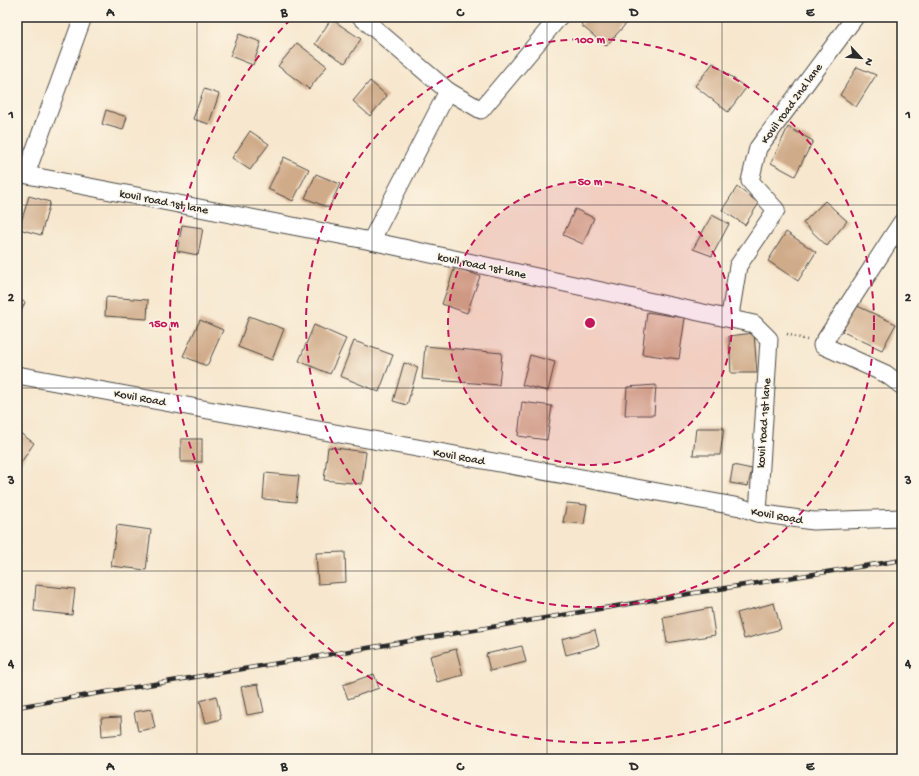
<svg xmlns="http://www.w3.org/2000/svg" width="919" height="776" font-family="'Gochi Hand',sans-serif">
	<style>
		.building { fill: #d0ab89 }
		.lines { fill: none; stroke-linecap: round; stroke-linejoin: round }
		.street-casing { stroke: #4a4743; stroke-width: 19 }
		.path { stroke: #4a4743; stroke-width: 2.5; stroke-dasharray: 1 3; stroke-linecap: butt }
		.street { stroke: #fff; stroke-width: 17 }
		.rail-casing { stroke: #2b2b2b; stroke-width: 4.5 }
		.rail { stroke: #fcf5e5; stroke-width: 3; stroke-dasharray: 9; stroke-linecap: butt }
		.grid { fill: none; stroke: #2b2b2b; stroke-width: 1; stroke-opacity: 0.55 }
		.ring { fill: none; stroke: #c2185b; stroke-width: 2; stroke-dasharray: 7 5 }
		.labels { text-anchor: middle; stroke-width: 3; stroke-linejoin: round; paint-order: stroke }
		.street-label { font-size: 12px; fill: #2b2b2b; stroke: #fcf5e5 }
		.centre { fill: #c2185b; stroke: #fcf5e5; stroke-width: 2 }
		.ring-label { font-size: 12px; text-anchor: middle; font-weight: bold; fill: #c2185b; stroke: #fcf5e5; stroke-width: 3; stroke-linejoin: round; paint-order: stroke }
		.neatline { fill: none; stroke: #2b2b2b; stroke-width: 1.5 }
		.grid-label { font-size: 13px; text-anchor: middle; font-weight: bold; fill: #2b2b2b }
	</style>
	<rect width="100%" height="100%" fill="#fcf5e5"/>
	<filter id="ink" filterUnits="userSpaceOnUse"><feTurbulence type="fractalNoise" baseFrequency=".025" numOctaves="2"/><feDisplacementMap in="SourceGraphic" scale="8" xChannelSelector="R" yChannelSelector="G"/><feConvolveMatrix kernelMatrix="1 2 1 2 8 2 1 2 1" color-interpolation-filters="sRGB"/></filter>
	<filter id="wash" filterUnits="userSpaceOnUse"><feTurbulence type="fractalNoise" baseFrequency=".012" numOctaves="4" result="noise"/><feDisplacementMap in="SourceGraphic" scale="16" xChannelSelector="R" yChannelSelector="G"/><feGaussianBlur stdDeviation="0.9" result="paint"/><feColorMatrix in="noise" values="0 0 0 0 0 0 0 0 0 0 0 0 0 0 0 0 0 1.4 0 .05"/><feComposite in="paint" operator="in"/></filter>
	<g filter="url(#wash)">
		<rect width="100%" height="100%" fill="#f7e7ce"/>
		<g id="blocks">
			<!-- building -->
			<g class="building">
				<path d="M 588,17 L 632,17 L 606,46 L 581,25 Z"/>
				<path d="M 331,19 L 361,39 L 345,63 L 315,44 Z"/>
				<path d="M 239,34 L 261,42 L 253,65 L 230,56 Z"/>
				<path d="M 297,43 L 327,66 L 309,89 L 278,66 Z"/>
				<path d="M 713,63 L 746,88 L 728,112 L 695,86 Z"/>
				<path d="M 857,67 L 876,75 L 856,107 L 840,95 Z"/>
				<path d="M 370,81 L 387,96 L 370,116 L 353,101 Z"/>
				<path d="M 204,89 L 219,94 L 209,124 L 193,119 Z"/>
				<path d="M 106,110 L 127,117 L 123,130 L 102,124 Z"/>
				<path d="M 788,127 L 813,141 L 795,176 L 771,163 Z"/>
				<path d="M 250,131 L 269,144 L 250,170 L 232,158 Z"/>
				<path d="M 284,157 L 309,169 L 293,201 L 268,189 Z"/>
				<path d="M 316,174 L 340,184 L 329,208 L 305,198 Z"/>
				<path d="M 737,187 L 759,203 L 745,225 L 722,210 Z"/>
				<path d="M 29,196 L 50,202 L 41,235 L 19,229 Z"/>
				<path d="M 825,201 L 847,221 L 827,246 L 803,223 Z"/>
				<path d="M 575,209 L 594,218 L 583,244 L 563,235 Z"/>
				<path d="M 712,215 L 729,224 L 712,256 L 693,249 Z"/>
				<path d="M 182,225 L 203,228 L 198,255 L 177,251 Z"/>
				<path d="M 786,232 L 816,252 L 798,281 L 768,261 Z"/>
				<path d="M 455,267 L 480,276 L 467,313 L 442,304 Z"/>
				<path d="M 106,297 L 148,300 L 147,319 L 105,316 Z"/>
				<path d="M 17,299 L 25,302 L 18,319 L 17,318 Z"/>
				<path d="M 851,303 L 896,324 L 882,350 L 839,330 Z"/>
				<path d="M 647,312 L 685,318 L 679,359 L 642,354 Z"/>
				<path d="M 249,316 L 284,329 L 272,360 L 238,347 Z"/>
				<path d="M 200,320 L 223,330 L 207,366 L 183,356 Z"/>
				<path d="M 314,325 L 346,339 L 330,374 L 299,361 Z"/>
				<path d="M 754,333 L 757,373 L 731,373 L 729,336 Z"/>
				<path d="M 354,341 L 393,355 L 379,392 L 340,376 Z"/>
				<path d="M 425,346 L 502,353 L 499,385 L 422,379 Z"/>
				<path d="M 530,355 L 555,362 L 548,391 L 522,385 Z"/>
				<path d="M 404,363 L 418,367 L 407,405 L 393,401 Z"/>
				<path d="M 656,385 L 654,415 L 625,415 L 627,387 Z"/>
				<path d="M 522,402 L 552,406 L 547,440 L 518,436 Z"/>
				<path d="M 696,428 L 724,428 L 720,455 L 693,455 Z"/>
				<path d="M 17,431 L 34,443 L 20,464 L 17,462 Z"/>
				<rect x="181" y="439" width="21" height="23"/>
				<path d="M 328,447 L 366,452 L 362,484 L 324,480 Z"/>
				<path d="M 733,465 L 752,469 L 748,486 L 730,483 Z"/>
				<path d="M 265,473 L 299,476 L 296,502 L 263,499 Z"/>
				<path d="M 567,503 L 587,505 L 584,524 L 563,522 Z"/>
				<path d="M 117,525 L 151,530 L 146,570 L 111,566 Z"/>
				<path d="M 345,552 L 346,582 L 318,584 L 316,553 Z"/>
				<path d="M 36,585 L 75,589 L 72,615 L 34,611 Z"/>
				<path d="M 774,603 L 781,629 L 744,639 L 737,613 Z"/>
				<path d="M 711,608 L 715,635 L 667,643 L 663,617 Z"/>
				<path d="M 595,630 L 599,646 L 566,655 L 562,639 Z"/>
				<path d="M 522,646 L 526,662 L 490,671 L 486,654 Z"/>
				<path d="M 456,649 L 463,675 L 437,682 L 430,656 Z"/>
				<path d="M 374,674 L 379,688 L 348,699 L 343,685 Z"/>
				<path d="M 258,684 L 264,712 L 247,715 L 241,687 Z"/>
				<path d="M 216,696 L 221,719 L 206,723 L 200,701 Z"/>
				<path d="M 151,709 L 155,728 L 138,731 L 134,712 Z"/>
				<path d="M 121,717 L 122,734 L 102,736 L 101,718 Z"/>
			</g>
		</g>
	</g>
	<g filter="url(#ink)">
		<use href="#blocks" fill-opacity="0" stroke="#4a4743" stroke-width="1"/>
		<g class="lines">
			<defs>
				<g id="street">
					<path d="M 361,17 L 448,91"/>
					<path d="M 17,173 L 371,241 L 754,324 L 769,339 L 758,513"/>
					<path d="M 26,174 L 83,17"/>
					<path d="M 902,222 L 892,237 L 822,345 L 886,374 L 902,386"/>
					<path d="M 371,241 L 448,91 L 481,110 L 559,17"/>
					<path d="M 731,319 L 731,309 L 738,266 L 776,210 L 750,181 L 758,148 L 855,17"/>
					<path d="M 17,375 L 740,507 L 758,513 L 813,521 L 902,518"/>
				</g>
			</defs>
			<!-- street casing -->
			<use href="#street" class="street-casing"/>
			<!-- path -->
			<path class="path" d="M 787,334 L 807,340"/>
			<!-- street -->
			<use href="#street" class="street"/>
			<defs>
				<path id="rail" d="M 17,707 L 688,594 L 902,560"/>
			</defs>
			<!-- rail casing -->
			<use href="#rail" class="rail-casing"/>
			<!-- rail -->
			<use href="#rail" class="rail"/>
		</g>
	</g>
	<!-- grid -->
	<path class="grid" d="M 197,17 L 197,759M 372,17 L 372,759M 547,17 L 547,759M 722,17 L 722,759M 17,205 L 902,205M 17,388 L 902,388M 17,571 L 902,571"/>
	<!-- distance rings -->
	<circle cx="590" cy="323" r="142" fill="#c2185b" fill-opacity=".12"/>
	<g class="ring">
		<circle cx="590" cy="323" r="142"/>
		<circle cx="590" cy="323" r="284"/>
		<path d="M902 614A426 426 0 1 1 291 19"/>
	</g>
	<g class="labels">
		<!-- street labels -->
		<g class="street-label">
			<text transform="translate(791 103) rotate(-54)" y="4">Kovil road 2nd lane</text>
			<text transform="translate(164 201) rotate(11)" y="4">kovil road 1st lane</text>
			<text transform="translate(482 265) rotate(12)" y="4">kovil road 1st lane</text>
			<text transform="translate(140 397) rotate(10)" y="4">Kovil Road</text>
			<text transform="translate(763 423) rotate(-86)" y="4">kovil road 1st lane</text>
			<text transform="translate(459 456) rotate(10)" y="4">Kovil Road</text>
			<text transform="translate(777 515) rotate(10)" y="4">Kovil Road</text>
		</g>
	</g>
	<circle cx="590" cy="323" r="6" class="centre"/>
	<g class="ring-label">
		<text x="590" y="43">100 m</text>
		<text x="590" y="185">50 m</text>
		<text x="164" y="327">150 m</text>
	</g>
	<!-- margin -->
	<rect width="919" height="776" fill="none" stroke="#fcf5e5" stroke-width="44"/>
	<!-- north arrow -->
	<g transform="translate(861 58) rotate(116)" stroke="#fcf5e5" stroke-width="3" paint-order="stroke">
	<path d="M0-3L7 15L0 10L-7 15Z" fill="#2b2b2b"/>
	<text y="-6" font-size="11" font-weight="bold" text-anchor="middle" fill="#2b2b2b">N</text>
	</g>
	<rect x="22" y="22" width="875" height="732" class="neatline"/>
	<g class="grid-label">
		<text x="110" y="16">A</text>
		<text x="284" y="16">B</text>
		<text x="460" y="16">C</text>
		<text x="634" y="16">D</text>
		<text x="810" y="16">E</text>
		<text x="11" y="118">1</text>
		<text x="908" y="118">1</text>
		<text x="11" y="301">2</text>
		<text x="908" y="301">2</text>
		<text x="11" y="484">3</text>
		<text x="908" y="484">3</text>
		<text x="11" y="667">4</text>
		<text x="908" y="667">4</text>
		<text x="110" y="770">A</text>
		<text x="284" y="770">B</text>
		<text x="460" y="770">C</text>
		<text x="634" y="770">D</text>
		<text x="810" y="770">E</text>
	</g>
</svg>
